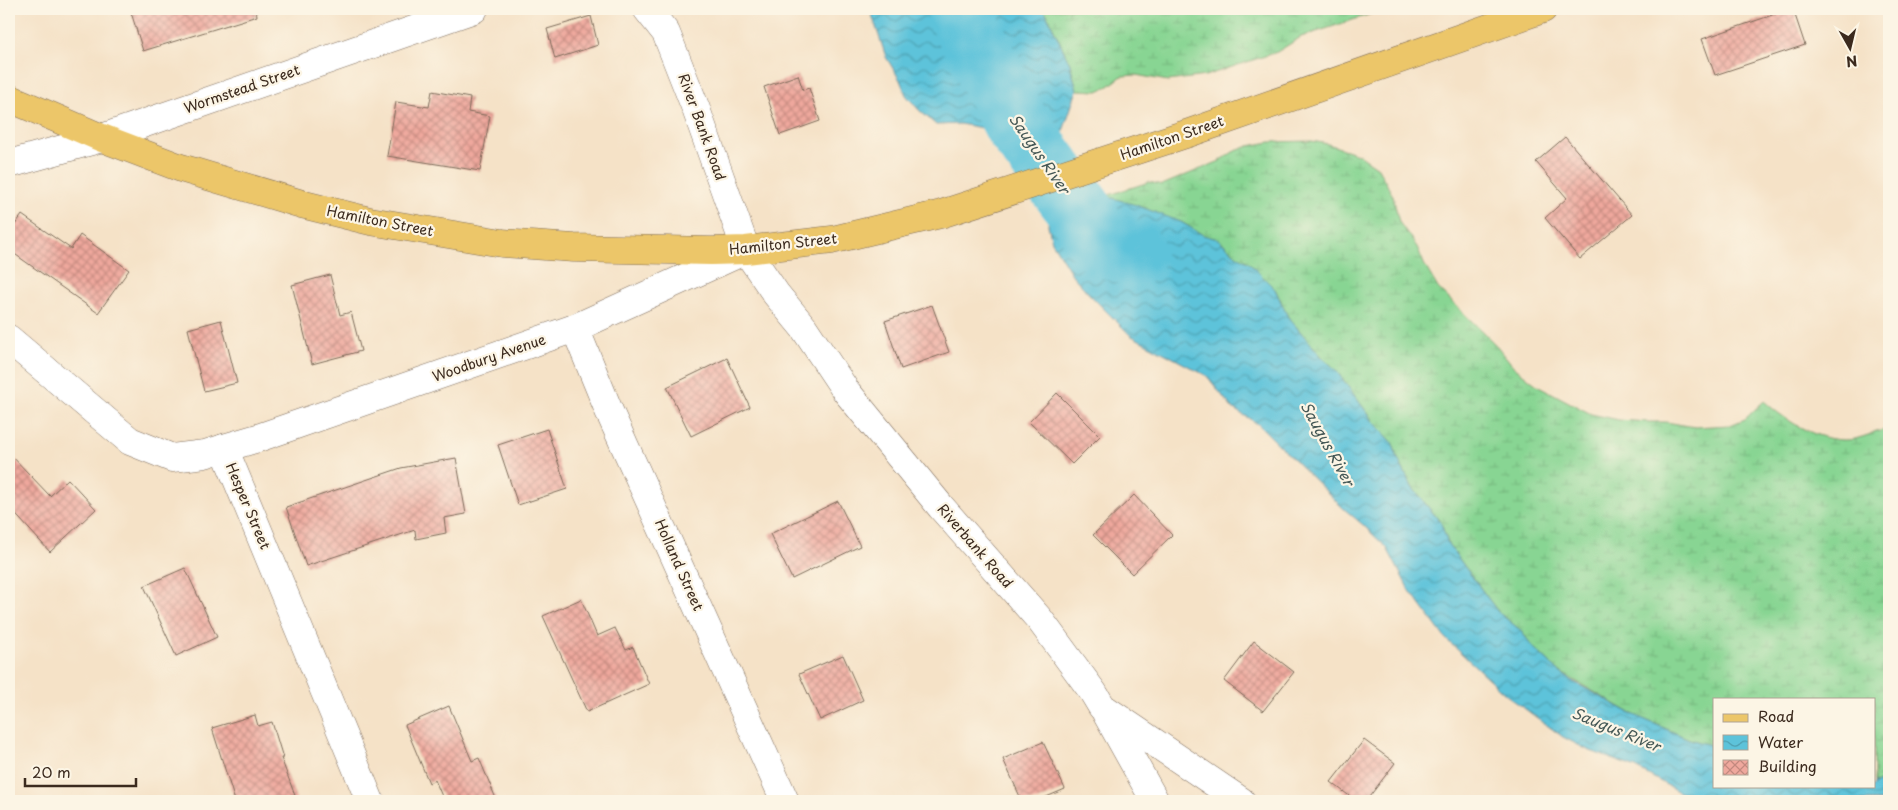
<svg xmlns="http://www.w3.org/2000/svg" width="1898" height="810" font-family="'Playpen Sans',sans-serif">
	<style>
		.wetland { fill: url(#wetland-marsh); stroke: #628058 }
		.water { fill: url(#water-waves); stroke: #4c767c }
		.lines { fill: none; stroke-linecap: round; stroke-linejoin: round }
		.river { stroke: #5dc3da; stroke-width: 66 }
		.building { fill: url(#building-cross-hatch) }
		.minor-casing { stroke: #7c6a59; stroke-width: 29 }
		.major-casing { stroke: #7c6a59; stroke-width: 29 }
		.minor { stroke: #fff; stroke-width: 28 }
		.major { stroke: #ecc669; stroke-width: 28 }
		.labels { text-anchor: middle; stroke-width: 4.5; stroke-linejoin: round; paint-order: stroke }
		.street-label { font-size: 14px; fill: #3b2a1e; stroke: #fcf5e5 }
		.water-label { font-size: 15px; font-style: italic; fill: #455856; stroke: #fcf5e5 }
	</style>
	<defs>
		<pattern id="wetland-marsh" width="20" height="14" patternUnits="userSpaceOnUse" patternTransform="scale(1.25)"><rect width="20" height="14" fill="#88d593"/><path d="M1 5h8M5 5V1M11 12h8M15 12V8" fill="none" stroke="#76b77e"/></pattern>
		<pattern id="water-waves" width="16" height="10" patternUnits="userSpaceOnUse" patternTransform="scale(1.25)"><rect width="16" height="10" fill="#5dc3da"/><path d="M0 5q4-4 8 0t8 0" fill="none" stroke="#4e9fb0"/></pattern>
		<pattern id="building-cross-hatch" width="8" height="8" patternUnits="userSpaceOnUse" patternTransform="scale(1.25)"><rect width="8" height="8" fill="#efa89d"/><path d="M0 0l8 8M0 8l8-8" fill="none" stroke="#c3897f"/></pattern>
	</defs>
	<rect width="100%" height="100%" fill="#fcf5e5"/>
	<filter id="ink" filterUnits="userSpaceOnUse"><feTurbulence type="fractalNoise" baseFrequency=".02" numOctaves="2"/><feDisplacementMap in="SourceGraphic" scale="10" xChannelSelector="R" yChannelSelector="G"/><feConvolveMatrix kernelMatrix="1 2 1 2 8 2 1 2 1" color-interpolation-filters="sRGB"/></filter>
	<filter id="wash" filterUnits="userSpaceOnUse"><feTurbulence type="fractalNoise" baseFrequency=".0096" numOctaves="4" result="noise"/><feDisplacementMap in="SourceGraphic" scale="20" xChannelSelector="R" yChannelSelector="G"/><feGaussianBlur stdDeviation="1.12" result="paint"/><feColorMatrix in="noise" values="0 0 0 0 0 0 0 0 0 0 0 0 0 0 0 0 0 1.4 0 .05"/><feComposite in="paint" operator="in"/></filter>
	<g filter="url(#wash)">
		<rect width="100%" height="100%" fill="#f5e2c7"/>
		<!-- wetland -->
		<g class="wetland">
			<path d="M 1042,9 L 1386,9 L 1301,37 L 1277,52 L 1205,76 L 1168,81 L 1136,75 L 1122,76 L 1109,86 L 1098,91 L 1077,90 L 1070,64 L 1046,13 Z"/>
			<path d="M 1312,141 L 1328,144 L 1358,154 L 1378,168 L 1393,196 L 1399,222 L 1417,247 L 1425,266 L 1438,288 L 1497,346 L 1514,367 L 1537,385 L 1591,414 L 1619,420 L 1648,422 L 1666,422 L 1695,427 L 1730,425 L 1745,419 L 1764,401 C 1787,422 1823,445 1855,439 C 1867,436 1878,431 1889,428 L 1889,778 L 1885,782 L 1874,783 L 1874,699 L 1714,699 L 1714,746 L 1689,739 L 1632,714 L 1558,671 L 1535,649 L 1519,629 L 1498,612 L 1448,544 L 1441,523 L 1412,487 L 1398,459 L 1392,442 L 1374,422 L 1335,369 L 1321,356 L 1288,317 L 1275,289 L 1249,263 L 1236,255 L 1218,239 L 1203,235 L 1181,222 L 1106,196 L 1149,182 L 1162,185 L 1220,161 L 1233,152 L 1249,146 L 1270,142 Z"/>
		</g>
		<!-- water -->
		<g class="water">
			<path d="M 870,9 L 1042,9 L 1046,13 L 1070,64 L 1077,90 L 1059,143 L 1026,156 L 1014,148 L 999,131 L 960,124 L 936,125 L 919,110 L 906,95 L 900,80 L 886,57 Z"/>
			<path d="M 1090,188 L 1106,196 L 1136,205 L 1181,222 L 1203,235 L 1218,239 L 1236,255 L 1249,263 L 1275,289 L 1288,317 L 1321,356 L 1335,369 L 1374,422 L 1392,442 L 1398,459 L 1412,487 L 1441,523 L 1448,544 L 1498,612 L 1519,629 L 1535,649 L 1558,671 L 1574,682 L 1632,714 L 1689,739 L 1714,746 L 1714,786 L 1874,786 L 1874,783 L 1885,782 L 1889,778 L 1889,801 L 1700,801 L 1690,798 L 1636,768 L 1588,750 L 1563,737 L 1505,694 L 1445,638 L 1408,588 L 1387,548 L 1362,524 L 1343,508 L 1258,424 L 1232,408 L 1207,376 L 1130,335 L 1091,296 L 1073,276 L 1052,242 L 1048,225 L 1050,208 L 1064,194 Z"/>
		</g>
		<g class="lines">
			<!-- river -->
			<path class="river" d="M 960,9 L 963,18 L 1016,124 L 1082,213 L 1101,242 L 1133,254"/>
		</g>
		<g id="blocks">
			<!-- building -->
			<g class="building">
				<path d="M 130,9 L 256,9 L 257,16 L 143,51 Z"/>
				<path d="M 1790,9 L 1793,9 L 1805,45 L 1715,75 L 1702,39 Z"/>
				<path d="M 591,16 L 598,45 L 555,59 L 547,29 Z"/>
				<path d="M 798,75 L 803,90 L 809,88 L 820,121 L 780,135 L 764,87 Z"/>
				<path d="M 432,91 L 470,98 L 468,112 L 490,116 L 480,171 L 387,156 L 396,102 L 429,107 Z"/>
				<path d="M 1565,137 L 1632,215 L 1580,259 L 1545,218 L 1567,198 L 1536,162 Z"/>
				<path d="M 22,215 L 71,249 L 80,235 L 129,270 L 98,313 L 9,250 L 9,233 Z"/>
				<path d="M 330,275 L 340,315 L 351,312 L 361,351 L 312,364 L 292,285 Z"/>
				<path d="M 932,305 L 949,352 L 901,369 L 885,321 Z"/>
				<path d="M 221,320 L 237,383 L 204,391 L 188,329 Z"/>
				<path d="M 727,358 L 750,407 L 691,436 L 667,387 Z"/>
				<path d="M 1057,393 L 1100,436 L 1072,464 L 1029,422 Z"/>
				<path d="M 547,429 L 567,489 L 518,505 L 498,445 Z"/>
				<path d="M 9,453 L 50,496 L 68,479 L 96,509 L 50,552 L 9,507 Z"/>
				<path d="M 456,458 L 466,514 L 444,518 L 446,533 L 416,539 L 415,530 L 306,566 L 286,507 L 401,468 Z"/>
				<path d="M 1134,495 L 1172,535 L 1132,574 L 1093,535 Z"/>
				<path d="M 838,501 L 860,546 L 792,579 L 770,534 Z"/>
				<path d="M 185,568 L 217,637 L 176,656 L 144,586 Z"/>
				<path d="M 581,599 L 597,636 L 615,628 L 626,650 L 633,647 L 649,684 L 587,712 L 543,616 Z"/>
				<path d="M 1254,641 L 1294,672 L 1263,711 L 1224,681 Z"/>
				<path d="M 843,655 L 863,700 L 820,720 L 799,674 Z"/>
				<path d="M 449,706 L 472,761 L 479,758 L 497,801 L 444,801 L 435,780 L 429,783 L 405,725 Z"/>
				<path d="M 255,715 L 258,726 L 272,722 L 283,758 L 281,758 L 297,801 L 235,801 L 212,728 Z"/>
				<path d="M 1364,740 L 1395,763 L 1366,801 L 1356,801 L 1331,782 Z"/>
				<path d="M 1043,742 L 1065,789 L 1037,801 L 1022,801 L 1003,759 Z"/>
			</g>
		</g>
	</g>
	<g filter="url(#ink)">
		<use href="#blocks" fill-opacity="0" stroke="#7c6a59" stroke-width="1"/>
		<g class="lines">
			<defs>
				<g id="minor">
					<path d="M 647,9 L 666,33 L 696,109 L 746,250 L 776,294 L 804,328 L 846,391 L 941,507 L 1040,620 L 1093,692 L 1102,707 L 1241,801"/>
					<path d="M 9,164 L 102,138 L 474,9"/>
					<path d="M 575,328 L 609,411 L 785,801"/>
					<path d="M 9,339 L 130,441 L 172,458 L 205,454 L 224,448 L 370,801"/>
					<path d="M 224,448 L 258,438 L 575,328 L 746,250"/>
					<path d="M 1106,713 L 1155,801"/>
				</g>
				<path id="major" d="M 9,98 L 102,138 L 181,168 L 305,205 L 370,221 L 502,243 L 574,248 L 711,251 L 746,250 L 832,240 L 941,214 L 1189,133 L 1543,9"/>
			</defs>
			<!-- minor casing -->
			<use href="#minor" class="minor-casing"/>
			<!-- major casing -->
			<use href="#major" class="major-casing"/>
			<!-- minor -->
			<use href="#minor" class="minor"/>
			<!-- major -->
			<use href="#major" class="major"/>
		</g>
	</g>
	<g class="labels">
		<!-- street labels -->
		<g class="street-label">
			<text transform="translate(242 89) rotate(-19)" y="5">Wormstead Street</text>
			<text transform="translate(702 127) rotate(70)" y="5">River Bank Road</text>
			<text transform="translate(1172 138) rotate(-19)" y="5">Hamilton Street</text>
			<text transform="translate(380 221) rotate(11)" y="5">Hamilton Street</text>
			<text transform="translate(783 244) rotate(-6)" y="5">Hamilton Street</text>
			<text transform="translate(489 358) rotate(-19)" y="5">Woodbury Avenue</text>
			<text transform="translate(248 506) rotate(67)" y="5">Hesper Street</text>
			<text transform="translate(975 546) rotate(49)" y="5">Riverbank Road</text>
			<text transform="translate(679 565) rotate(66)" y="5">Holland Street</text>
		</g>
		<!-- water labels -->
		<g class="water-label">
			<text transform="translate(1039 154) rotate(55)" y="5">Saugus River</text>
			<text transform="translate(1327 444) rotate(61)" y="5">Saugus River</text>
			<text transform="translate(1616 730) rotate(22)" y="5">Saugus River</text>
		</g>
	</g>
	<!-- margin -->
	<rect width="1898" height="810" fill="none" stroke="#fcf5e5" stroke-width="30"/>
	<!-- legend -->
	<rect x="1713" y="698" width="162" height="90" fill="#fcf5e5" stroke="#afa495"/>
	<rect x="1723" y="714" width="25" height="8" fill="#ecc669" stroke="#afa495"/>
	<text x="1758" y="722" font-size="15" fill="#3b2a1e">Road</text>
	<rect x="1723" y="735" width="25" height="15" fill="url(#water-waves)" stroke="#afa495"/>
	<text x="1758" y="748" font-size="15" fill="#3b2a1e">Water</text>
	<rect x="1723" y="760" width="25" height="15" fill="url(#building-cross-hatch)" stroke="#afa495"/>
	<text x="1758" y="772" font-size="15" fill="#3b2a1e">Building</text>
	<!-- north arrow -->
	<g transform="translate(1850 48) rotate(172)" stroke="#fcf5e5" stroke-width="4" paint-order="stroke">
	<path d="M0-4L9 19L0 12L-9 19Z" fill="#3b2a1e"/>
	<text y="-8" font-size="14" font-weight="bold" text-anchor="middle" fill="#3b2a1e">N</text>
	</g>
	<!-- scale -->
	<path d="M25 778v8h111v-8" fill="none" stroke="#3b2a1e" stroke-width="2.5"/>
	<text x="32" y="778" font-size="15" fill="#3b2a1e" stroke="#fcf5e5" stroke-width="4" paint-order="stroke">20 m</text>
</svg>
